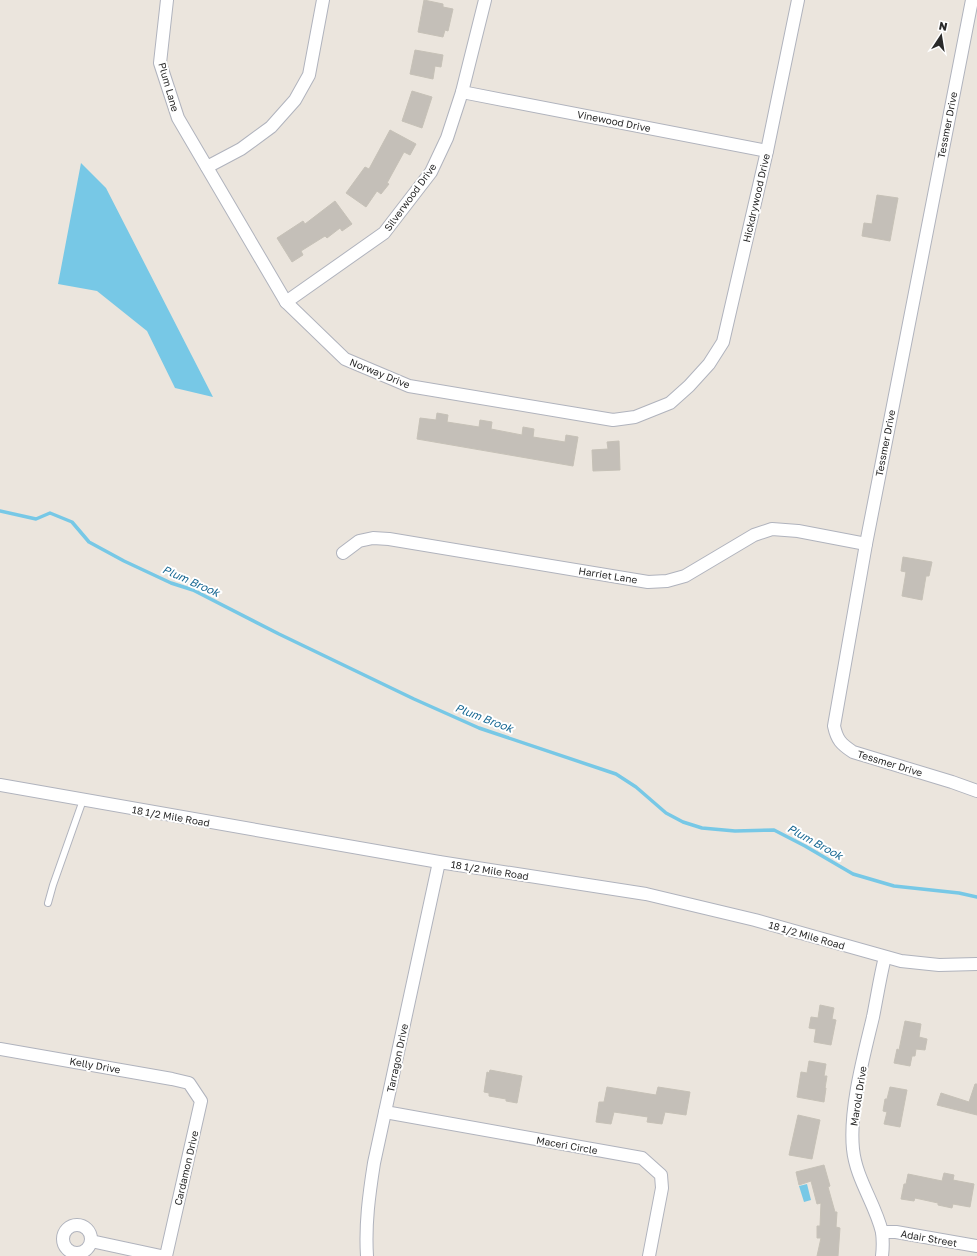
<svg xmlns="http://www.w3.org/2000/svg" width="977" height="1256" font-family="'Golos Text',sans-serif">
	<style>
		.water { fill: #77c8e6 }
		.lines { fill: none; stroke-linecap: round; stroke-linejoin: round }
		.stream { stroke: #77c8e6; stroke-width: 3.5 }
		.building { fill: #c4bfb8; stroke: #c6c1b7 }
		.service-casing { stroke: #b0b3bd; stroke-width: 8 }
		.minor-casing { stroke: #b0b3bd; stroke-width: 14 }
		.service { stroke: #fff; stroke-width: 6 }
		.minor { stroke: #fff; stroke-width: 12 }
		.labels { text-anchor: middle; stroke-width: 4; stroke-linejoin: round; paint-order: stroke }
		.street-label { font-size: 10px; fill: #2a2a2a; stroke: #fff }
		.water-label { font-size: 11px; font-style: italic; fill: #166792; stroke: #fff }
	</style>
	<rect width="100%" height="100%" fill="#ebe5dd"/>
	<!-- water -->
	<g class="water">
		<path d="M 81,163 L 106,188 L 213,397 L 175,388 L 147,331 L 97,291 L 58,284 Z"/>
		<path d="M 807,1184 L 811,1200 L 804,1202 L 799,1186 Z"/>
	</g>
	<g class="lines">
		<!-- stream -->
		<path class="stream" d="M 0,511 L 36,519 L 50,513 L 72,522 L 89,542 L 124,561 L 171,583 L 193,590 L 279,634 L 414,699 L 479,728 L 616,774 L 636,787 L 666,813 L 683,822 L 702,828 L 735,831 L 774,830 L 805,846 L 853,874 L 894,886 L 959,893 L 977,897"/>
	</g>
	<!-- building -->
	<g class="building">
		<path d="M 424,0 L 443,4 L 443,7 L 453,9 L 448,31 L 445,30 L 443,37 L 418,32 Z"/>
		<path d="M 415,50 L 443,55 L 441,67 L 435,66 L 433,79 L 410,74 Z"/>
		<path d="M 412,91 L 432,97 L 422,128 L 402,121 Z"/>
		<path d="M 390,130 L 416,144 L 410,155 L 404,152 L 387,183 L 389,184 L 381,194 L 377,191 L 366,207 L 346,193 L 365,167 L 369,169 Z"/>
		<path d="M 877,195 L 898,198 L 890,241 L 862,236 L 864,223 L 872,224 Z"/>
		<path d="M 335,201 L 352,224 L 342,231 L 340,228 L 327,238 L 325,236 L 301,251 L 303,255 L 292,262 L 277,238 L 303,221 L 305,224 Z"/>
		<path d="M 437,413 L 448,415 L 447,422 L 479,427 L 480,420 L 492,422 L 491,429 L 522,435 L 523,427 L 534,429 L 533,437 L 565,442 L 566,435 L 578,437 L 573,466 L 417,439 L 420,418 L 436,420 Z"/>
		<path d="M 619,441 L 620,470 L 593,471 L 592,450 L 608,449 L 607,442 Z"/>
		<path d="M 903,557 L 932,562 L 929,576 L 926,576 L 922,600 L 902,596 L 906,572 L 901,571 Z"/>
		<path d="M 820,1005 L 834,1008 L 832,1019 L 836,1020 L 831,1045 L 814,1042 L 816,1029 L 809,1028 L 811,1017 L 818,1018 Z"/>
		<path d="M 905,1021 L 921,1024 L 919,1037 L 927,1039 L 925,1050 L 916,1049 L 915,1056 L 912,1056 L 910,1066 L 894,1063 L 897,1049 L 899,1050 Z"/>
		<path d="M 809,1061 L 826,1064 L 824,1076 L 827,1076 L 825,1088 L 826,1088 L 824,1102 L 797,1097 L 801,1072 L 807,1073 Z"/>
		<path d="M 490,1070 L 522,1076 L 517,1103 L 506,1101 L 506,1099 L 489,1096 L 489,1093 L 484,1092 L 487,1072 L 489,1073 Z"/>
		<path d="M 975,1084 L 977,1084 L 977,1115 L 937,1105 L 941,1093 L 969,1102 Z"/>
		<path d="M 607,1087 L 656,1095 L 658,1087 L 690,1092 L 686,1115 L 665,1112 L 662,1124 L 647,1122 L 648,1117 L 614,1112 L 611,1124 L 596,1122 L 599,1102 L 604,1102 Z"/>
		<path d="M 890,1087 L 907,1090 L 900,1127 L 884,1124 L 887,1112 L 883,1111 L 885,1099 L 887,1099 Z"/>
		<path d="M 798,1115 L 820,1120 L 812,1159 L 789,1155 Z"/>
		<path d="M 824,1165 L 830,1186 L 828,1187 L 835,1212 L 837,1212 L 836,1227 L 840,1228 L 838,1256 L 817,1256 L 821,1238 L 817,1238 L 817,1226 L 820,1226 L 821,1203 L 817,1204 L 811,1181 L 799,1185 L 796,1172 Z"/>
		<path d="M 944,1173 L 954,1175 L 953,1180 L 974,1184 L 970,1207 L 953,1204 L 952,1208 L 938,1205 L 938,1203 L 915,1198 L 914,1201 L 901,1199 L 904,1184 L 906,1184 L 908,1174 L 942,1181 Z"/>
	</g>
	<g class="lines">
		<defs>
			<path id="service" d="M 48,903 L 53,885 L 83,800"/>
			<g id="minor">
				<path d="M 167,0 L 160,63 L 178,118 L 286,302 L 345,359 L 409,386 L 613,420 L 635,417 L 670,403 L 689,386 L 709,364 L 723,342 L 767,151 L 798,0"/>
				<path d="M 972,0 L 866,544 L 834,726 C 837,740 841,744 853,752 L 952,782 L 977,791"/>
				<path d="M 462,92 L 767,151"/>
				<path d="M 207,167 L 241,149 L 271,127 L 295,100 L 309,75 L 323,0"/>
				<path d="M 286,302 L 384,233 L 431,172 L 447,138 L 462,92 L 485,0"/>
				<path d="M 343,553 L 359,541 L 373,538 L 389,539 L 648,582 L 667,581 L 685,576 L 754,535 L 772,529 L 798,531 L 866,544"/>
				<path d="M 0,785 L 439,862 L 646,894 L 755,920 L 901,961 L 939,965 L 977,964"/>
				<path d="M 0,1049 L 172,1079 L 189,1083 L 201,1101 L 166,1256"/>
				<path d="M 385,1112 L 642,1158 L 661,1175 L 662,1188 L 649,1256"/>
				<circle cx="77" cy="1239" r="14"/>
				<path d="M 882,1232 L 896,1232 L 977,1246"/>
				<path d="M 91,1241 L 161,1256"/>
				<path d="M 367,1256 C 365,1224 369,1195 374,1163 L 439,862"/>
				<path d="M 882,1256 C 883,1248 883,1240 882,1232 C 875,1203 856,1179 853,1149 C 849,1109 864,1055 873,1017 C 877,997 880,977 885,957"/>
			</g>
		</defs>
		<!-- service casing -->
		<use href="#service" class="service-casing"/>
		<!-- minor casing -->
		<use href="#minor" class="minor-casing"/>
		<!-- service -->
		<use href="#service" class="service"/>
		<!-- minor -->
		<use href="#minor" class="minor"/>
	</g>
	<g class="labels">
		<!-- street labels -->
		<g class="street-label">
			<text transform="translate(169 87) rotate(74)" y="4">Plum Lane</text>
			<text transform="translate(614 121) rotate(11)" y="4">Vinewood Drive</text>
			<text transform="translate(947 125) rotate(-79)" y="4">Tessmer Drive</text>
			<text transform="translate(410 197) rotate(-54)" y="4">Silverwood Drive</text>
			<text transform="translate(756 198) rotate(-77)" y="4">Hickdrywood Drive</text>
			<text transform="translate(380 373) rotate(22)" y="4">Norway Drive</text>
			<text transform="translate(885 443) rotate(-79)" y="4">Tessmer Drive</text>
			<text transform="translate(608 575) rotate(9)" y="4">Harriet Lane</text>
			<text transform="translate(890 763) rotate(17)" y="4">Tessmer Drive</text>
			<text transform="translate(171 816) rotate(10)" y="4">18 1/2 Mile Road</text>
			<text transform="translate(490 870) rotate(9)" y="4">18 1/2 Mile Road</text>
			<text transform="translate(807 935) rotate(16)" y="4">18 1/2 Mile Road</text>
			<text transform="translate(397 1058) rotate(-78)" y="4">Tarragon Drive</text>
			<text transform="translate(95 1065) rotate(10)" y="4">Kelly Drive</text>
			<text transform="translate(858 1096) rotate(-81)" y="4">Marold Drive</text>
			<text transform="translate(567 1145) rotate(10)" y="4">Maceri Circle</text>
			<text transform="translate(186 1168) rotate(-77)" y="4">Cardamon Drive</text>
			<text transform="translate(929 1238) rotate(10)" y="4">Adair Street</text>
		</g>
		<!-- water labels -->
		<g class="water-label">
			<text transform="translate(191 581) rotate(24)" y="4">Plum Brook</text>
			<text transform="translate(484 718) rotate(21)" y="4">Plum Brook</text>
			<text transform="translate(815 842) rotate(29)" y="4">Plum Brook</text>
		</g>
	</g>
	<!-- north arrow -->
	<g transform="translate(941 36) rotate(12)" stroke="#ffffff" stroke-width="3" paint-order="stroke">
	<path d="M0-3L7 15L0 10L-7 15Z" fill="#2a2a2a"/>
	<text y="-6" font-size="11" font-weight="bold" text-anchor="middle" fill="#2a2a2a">N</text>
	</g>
</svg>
